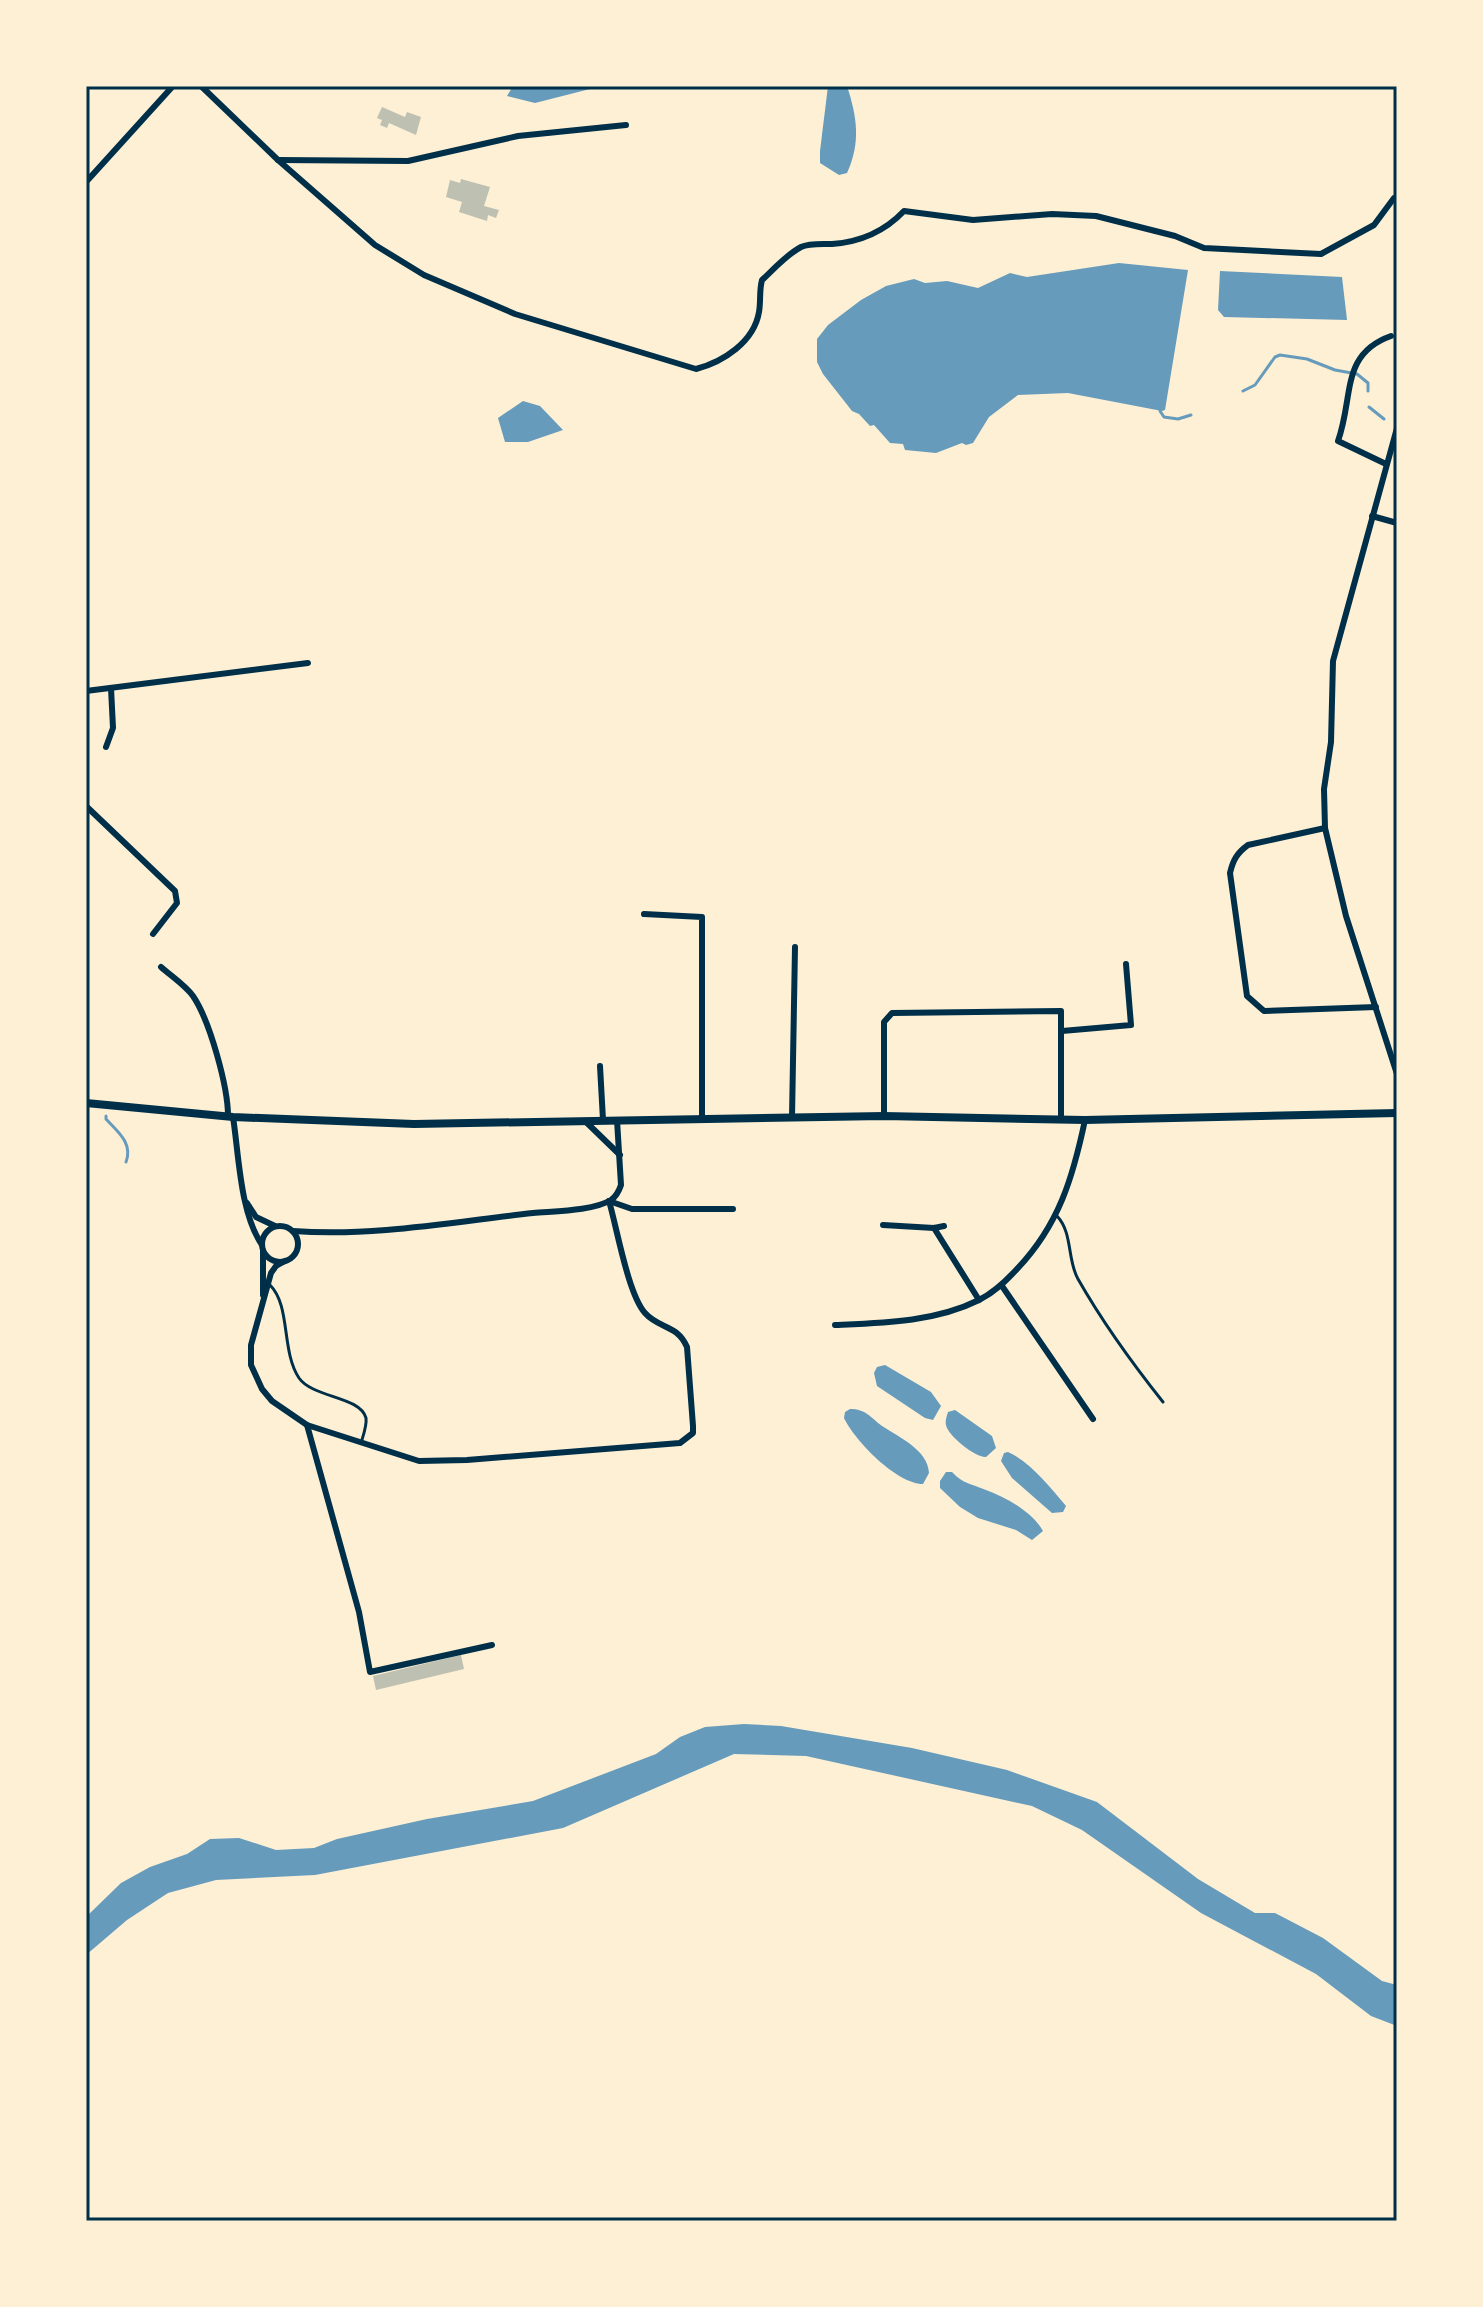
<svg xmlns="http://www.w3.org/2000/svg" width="1483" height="2307" font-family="Rubik,sans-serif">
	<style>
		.water { fill: #669bbc }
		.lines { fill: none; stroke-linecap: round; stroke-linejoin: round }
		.stream { stroke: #669bbc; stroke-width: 3 }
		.building { fill: #bec0b2 }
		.service { stroke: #003049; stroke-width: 3 }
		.minor { stroke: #003049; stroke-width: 6 }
		.secondary { stroke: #003049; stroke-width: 8 }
		.neatline { fill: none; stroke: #003049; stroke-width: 3 }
	</style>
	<rect width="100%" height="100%" fill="#fdf0d5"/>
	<!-- water -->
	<g class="water">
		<path d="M 513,86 L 591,86 L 590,89 L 535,103 L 507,96 Z"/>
		<path d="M 828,86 L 847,86 C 857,117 861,142 847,173 L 839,175 L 820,163 L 820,151 Z"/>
		<path d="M 1119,263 L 1188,270 L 1165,410 L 1162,411 L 1068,393 L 1018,395 L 989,417 L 973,443 L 966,445 L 962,443 L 936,453 L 905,450 L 903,444 L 890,443 L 874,425 L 870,426 L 859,414 L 852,411 L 823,374 L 817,362 L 817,339 L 828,325 L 861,300 L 886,286 L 914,279 L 925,283 L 947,281 L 978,288 L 1010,273 L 1027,277 Z"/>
		<path d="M 1220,271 L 1342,277 L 1347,320 L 1224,317 L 1218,310 Z"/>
		<path d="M 523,401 L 540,406 L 563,430 L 528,442 L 505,442 L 498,418 Z"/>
		<path d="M 885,1365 L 931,1392 L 941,1406 L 933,1420 L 925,1418 L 877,1386 L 874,1373 L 877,1367 Z"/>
		<path d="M 850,1409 C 866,1409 870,1417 882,1426 C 899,1437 928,1450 929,1473 L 923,1484 C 897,1484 855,1441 844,1418 L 845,1412 Z"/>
		<path d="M 955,1410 L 992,1436 L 996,1448 L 986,1457 C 976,1458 948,1436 946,1425 C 945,1420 947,1416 948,1412 Z"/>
		<path d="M 1008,1452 C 1030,1462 1050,1487 1066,1506 L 1063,1512 L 1052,1513 L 1012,1478 L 1001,1461 L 1004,1453 Z"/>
		<path d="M 946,1472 L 952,1472 C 963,1484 972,1484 986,1490 C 1005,1497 1032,1511 1043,1531 L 1032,1540 L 1016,1530 L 978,1518 L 960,1507 L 940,1488 L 940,1481 Z"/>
		<path d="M 744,1724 L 781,1726 L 912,1748 L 1007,1770 L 1097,1802 L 1198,1879 L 1255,1913 L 1275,1913 L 1323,1938 L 1382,1981 L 1397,1985 L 1397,2026 L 1371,2016 L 1316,1974 L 1201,1913 L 1082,1830 L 1032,1806 L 806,1756 L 734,1754 L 563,1828 L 315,1875 L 216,1880 L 168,1893 L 127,1920 L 86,1955 L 86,1917 L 121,1883 L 150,1867 L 187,1854 L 210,1839 L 239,1838 L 276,1850 L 314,1848 L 337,1839 L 427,1819 L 533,1801 L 656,1754 L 680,1737 L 705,1727 Z"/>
	</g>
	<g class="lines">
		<!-- stream -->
		<g class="stream">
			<path d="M 1243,391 L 1255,385 L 1275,357 L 1280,355 L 1307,359 L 1335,370 L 1357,374 L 1368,383 L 1368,391"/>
			<path d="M 1369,407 L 1384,419"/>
			<path d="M 1160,411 L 1164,417 L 1178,419 L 1191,415"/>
			<path d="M 106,1116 L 106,1119 C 118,1132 133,1143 126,1162"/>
		</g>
	</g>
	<!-- building -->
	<g class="building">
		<path d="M 382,107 L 405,117 L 407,112 L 421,117 L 416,135 L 389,123 L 387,128 L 380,125 L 382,120 L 377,118 Z"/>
		<path d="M 461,179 L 490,187 L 484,206 L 499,210 L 496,218 L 488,215 L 487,221 L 459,212 L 462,202 L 446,197 L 450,180 L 460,183 Z"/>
		<path d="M 461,1655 L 464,1669 L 376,1690 L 373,1676 Z"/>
	</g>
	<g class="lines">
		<!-- service -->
		<g class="service">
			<path d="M 1057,1216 C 1073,1233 1067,1260 1078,1279 C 1103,1323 1132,1363 1163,1402"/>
			<path d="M 270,1285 C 291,1306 281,1351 299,1378 C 313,1398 360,1396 366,1418 C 367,1426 363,1436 361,1443"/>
		</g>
		<!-- minor -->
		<g class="minor">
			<path d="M 201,86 L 278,160 L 375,245 L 424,275 L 515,314 L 696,369 C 723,362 754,342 759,312 C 761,301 759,291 762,280 C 774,269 786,255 801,247 C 809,243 822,244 832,244 C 861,242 884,232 904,211 L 973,220 L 1052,214 L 1096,216 L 1175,236 L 1204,248 L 1321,254 L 1374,225 L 1394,198 L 1397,198"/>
			<path d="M 278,160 L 408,161 L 518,136 L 626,125"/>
			<path d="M 86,182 L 173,86"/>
			<path d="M 1397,428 L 1333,661 L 1331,742 L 1324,789 L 1325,828 L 1346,916 L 1397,1074"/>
			<path d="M 1386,464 L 1338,441 C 1354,397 1340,354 1391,336"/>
			<path d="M 1372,516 L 1397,523"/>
			<path d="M 86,691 L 308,663"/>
			<path d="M 106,747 L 113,728 L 111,688"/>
			<path d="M 86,806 L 175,891 L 177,903 L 153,934"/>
			<path d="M 1325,828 L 1248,845 C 1237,853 1233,860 1230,873 L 1247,996 L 1264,1011 L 1376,1007"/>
			<path d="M 644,914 L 702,917 L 702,1118"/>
			<path d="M 161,967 C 171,976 185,985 193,996 C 210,1021 228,1087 228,1116"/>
			<path d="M 1062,1031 L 1131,1025 L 1126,964"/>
			<path d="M 600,1066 L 603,1120"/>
			<path d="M 884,1116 L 884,1022 L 892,1013 L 1061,1011 L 1061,1120"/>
			<path d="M 233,1117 C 239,1156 240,1213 262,1245"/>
			<path d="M 792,1118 L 795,947"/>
			<path d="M 585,1121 L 620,1155"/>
			<path d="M 609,1201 L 632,1209 L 733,1209"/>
			<path d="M 247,1203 L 256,1217 L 275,1226"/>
			<path d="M 883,1225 L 934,1228 L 944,1226"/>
			<circle cx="280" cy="1244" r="18"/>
			<path d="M 934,1228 L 979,1300"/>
			<path d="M 293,1231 C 373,1237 453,1222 533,1213 C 554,1211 593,1211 611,1200 C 617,1196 619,1191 621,1185 L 617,1120"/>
			<path d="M 285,1261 L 276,1266 L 271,1273 L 251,1345 L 251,1365 L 262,1389 L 272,1401 L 307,1425 L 419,1461 L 467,1460 L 680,1443 L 693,1433 L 693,1426 L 687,1347 C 677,1324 659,1329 645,1313 C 628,1294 617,1228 609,1201"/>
			<path d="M 1002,1286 L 1093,1419"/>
			<path d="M 263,1295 L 263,1251"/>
			<path d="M 835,1325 C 883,1323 935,1322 979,1300 C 995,1292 1006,1281 1017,1269 C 1059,1225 1073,1177 1085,1120"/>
			<path d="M 307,1425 L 359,1612 L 370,1672 L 492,1645"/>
		</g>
		<!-- secondary -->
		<path class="secondary" d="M 86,1103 L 233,1117 L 414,1124 L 884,1116 L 1085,1120 L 1397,1113"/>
	</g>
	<!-- border -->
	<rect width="1483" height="2307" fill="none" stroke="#fdf0d5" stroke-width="176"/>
	<rect x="88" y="88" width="1307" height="2131" class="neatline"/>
</svg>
